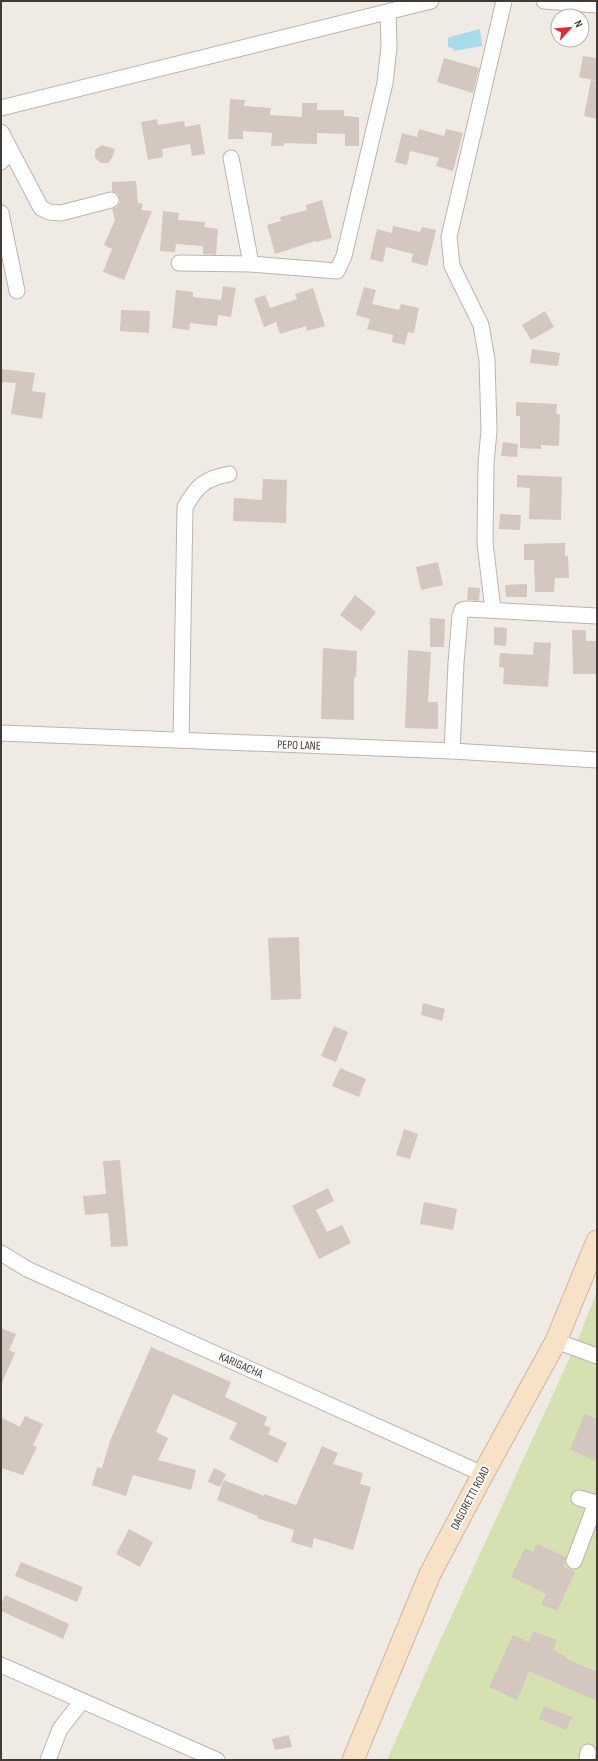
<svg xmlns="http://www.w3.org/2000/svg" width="598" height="1761" font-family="'Sofia Sans Condensed',sans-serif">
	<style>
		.green { fill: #d6e1b1 }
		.water { fill: #a7dbe8 }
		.building { fill: #d4c7bf }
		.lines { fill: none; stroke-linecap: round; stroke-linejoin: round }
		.minor-casing { stroke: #beb3ac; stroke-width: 17 }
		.secondary-casing { stroke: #cfb69b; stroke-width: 23 }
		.minor { stroke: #fff; stroke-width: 15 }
		.secondary { stroke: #f8e2c7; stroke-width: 21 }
		.labels { text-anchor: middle; stroke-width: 3.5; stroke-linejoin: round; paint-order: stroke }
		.street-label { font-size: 12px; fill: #423a35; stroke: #fff }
	</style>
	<rect width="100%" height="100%" fill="#f0eae5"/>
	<!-- green -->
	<path class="green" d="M 597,1291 L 597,1760 L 387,1760 L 429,1665 L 577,1342 Z"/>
	<!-- water -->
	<path class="water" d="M 480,29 L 482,46 L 454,51 L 452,48 L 448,47 L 448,38 L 450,37 Z"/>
	<!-- building -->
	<g class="building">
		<path d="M 583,56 L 597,58 L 597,81 L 579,77 Z"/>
		<path d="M 444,58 L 479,68 L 473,93 L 437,82 Z"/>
		<path d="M 591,80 L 597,81 L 597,119 L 584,116 Z"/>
		<path d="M 230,99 L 245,100 L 244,106 L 271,108 L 270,115 L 302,117 L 302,103 L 317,103 L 317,110 L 344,110 L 344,116 L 359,117 L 359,146 L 345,146 L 345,134 L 317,133 L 317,144 L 284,143 L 284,146 L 271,146 L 272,133 L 243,131 L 243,139 L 228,139 Z"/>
		<path d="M 157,119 L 158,125 L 184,121 L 185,127 L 200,124 L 205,154 L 192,156 L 190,144 L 162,149 L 163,157 L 148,160 L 141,122 Z"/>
		<path d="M 419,129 L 444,136 L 446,129 L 463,133 L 453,171 L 436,166 L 439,158 L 410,151 L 407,165 L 395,162 L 402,133 L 417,137 Z"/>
		<path d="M 102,145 L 115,149 L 112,158 L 108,163 L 101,163 L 95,158 L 95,150 Z"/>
		<path d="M 136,181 L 138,203 L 143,204 L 141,210 L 152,211 L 124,280 L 103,272 L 112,249 L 104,245 L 115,220 L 112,209 L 117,207 L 120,202 L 118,194 L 112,191 L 112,182 Z"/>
		<path d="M 322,200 L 332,238 L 316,242 L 315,241 L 275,254 L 267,225 L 281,221 L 280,217 L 307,210 L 306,205 Z"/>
		<path d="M 163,211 L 179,213 L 178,220 L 205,222 L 204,227 L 218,229 L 216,255 L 203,254 L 203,246 L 176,244 L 175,252 L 160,251 Z"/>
		<path d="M 393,226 L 420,232 L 422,227 L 436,230 L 427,266 L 411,262 L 413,254 L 386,247 L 383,262 L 370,259 L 377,229 L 392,233 Z"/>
		<path d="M 223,286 L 236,288 L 231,317 L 218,315 L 217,326 L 190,323 L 189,330 L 172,328 L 176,290 L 193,292 L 193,297 L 221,300 Z"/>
		<path d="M 364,287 L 376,290 L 372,304 L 399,310 L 401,304 L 419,308 L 414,333 L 408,332 L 405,345 L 392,342 L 393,335 L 367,329 L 370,319 L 356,315 Z"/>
		<path d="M 313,288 L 325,326 L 307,331 L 306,326 L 280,334 L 276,322 L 264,327 L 254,299 L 265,295 L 270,308 L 297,299 L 295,294 Z"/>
		<path d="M 121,310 L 150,311 L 149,333 L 120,331 Z"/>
		<path d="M 545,311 L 554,327 L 531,340 L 522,325 Z"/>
		<path d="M 532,349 L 560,353 L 558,366 L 530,363 Z"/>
		<path d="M 1,369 L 35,373 L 32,391 L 46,393 L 42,419 L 11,414 L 16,383 L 1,382 Z"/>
		<path d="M 516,402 L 557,404 L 556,414 L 560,415 L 559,446 L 541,445 L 541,449 L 520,448 L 520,416 L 516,416 Z"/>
		<path d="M 503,442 L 518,444 L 517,457 L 501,456 Z"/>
		<path d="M 517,475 L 562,477 L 561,520 L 529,519 L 530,488 L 517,487 Z"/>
		<path d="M 263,479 L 287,480 L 286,523 L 233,521 L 234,498 L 262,500 Z"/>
		<path d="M 500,514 L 521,515 L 520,530 L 499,529 Z"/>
		<path d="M 565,543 L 565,556 L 568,556 L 569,578 L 555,578 L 554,592 L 535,592 L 534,560 L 524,560 L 524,544 Z"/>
		<path d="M 438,562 L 443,585 L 421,590 L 416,567 Z"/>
		<path d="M 527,584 L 527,597 L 506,597 L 505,585 Z"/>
		<path d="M 468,587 L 480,588 L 479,601 L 467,600 Z"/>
		<path d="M 355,595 L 376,612 L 361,631 L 340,615 Z"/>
		<path d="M 430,618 L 445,619 L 444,647 L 430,647 Z"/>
		<path d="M 494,627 L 507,628 L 506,646 L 494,645 Z"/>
		<path d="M 572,630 L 586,630 L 586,641 L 597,641 L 597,674 L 573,674 Z"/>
		<path d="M 534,642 L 551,643 L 548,687 L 503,684 L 504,668 L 499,667 L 500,653 L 533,655 Z"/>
		<path d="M 323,648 L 357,651 L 356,677 L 354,677 L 354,720 L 321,719 Z"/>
		<path d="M 408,650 L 431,652 L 428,702 L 438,702 L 438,729 L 405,728 Z"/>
		<path d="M 299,937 L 301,999 L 271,1000 L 268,938 Z"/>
		<path d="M 423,1003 L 445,1009 L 442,1021 L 421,1015 Z"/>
		<path d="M 334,1026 L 348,1032 L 336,1062 L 321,1056 Z"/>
		<path d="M 340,1068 L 366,1079 L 359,1097 L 332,1086 Z"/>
		<path d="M 404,1129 L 418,1134 L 410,1159 L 396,1155 Z"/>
		<path d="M 120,1160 L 128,1246 L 111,1247 L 108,1213 L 85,1215 L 83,1196 L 106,1194 L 103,1161 Z"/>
		<path d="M 328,1188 L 334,1201 L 316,1210 L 327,1232 L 342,1225 L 351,1243 L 319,1259 L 292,1206 Z"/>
		<path d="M 424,1202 L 457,1209 L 453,1230 L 420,1224 Z"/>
		<path d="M 1,1328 L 16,1334 L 9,1350 L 15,1353 L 1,1385 Z"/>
		<path d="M 151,1347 L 231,1382 L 225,1397 L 267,1417 L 264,1425 L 271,1428 L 268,1434 L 287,1443 L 277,1463 L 229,1439 L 237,1423 L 173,1394 L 156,1432 L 168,1438 L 158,1460 L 196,1470 L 191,1490 L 133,1475 L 126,1496 L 92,1485 L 97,1467 L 102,1468 L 110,1441 Z"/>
		<path d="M 585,1414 L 597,1419 L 597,1462 L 570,1449 Z"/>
		<path d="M 25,1416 L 43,1424 L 33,1445 L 37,1447 L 23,1475 L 1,1468 L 1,1417 L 20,1427 Z"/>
		<path d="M 322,1446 L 338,1453 L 333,1464 L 363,1473 L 360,1484 L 371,1487 L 353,1550 L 314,1538 L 312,1548 L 291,1542 L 294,1530 L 257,1518 L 258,1516 L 217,1500 L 224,1480 L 264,1496 L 264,1494 L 296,1505 Z"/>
		<path d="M 214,1468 L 226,1474 L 220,1487 L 208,1482 Z"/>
		<path d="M 129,1529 L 153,1542 L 140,1567 L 116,1554 Z"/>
		<path d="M 537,1544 L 566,1557 L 564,1567 L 575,1572 L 557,1611 L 541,1604 L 546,1594 L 511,1577 L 525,1548 L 533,1552 Z"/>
		<path d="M 21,1562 L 83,1587 L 77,1602 L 15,1576 Z"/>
		<path d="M 5,1595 L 69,1624 L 63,1639 L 1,1611 L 1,1605 Z"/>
		<path d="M 533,1631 L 557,1640 L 553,1650 L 565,1656 L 565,1658 L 597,1672 L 597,1701 L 529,1671 L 517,1700 L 489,1687 L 513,1635 L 529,1642 Z"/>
		<path d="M 544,1706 L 572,1717 L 566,1730 L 539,1719 Z"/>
		<path d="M 289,1735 L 292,1747 L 275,1750 L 272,1739 Z"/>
	</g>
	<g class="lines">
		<defs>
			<g id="minor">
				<path d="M 544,1 L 597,5"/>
				<path d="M 1,108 L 431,1"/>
				<path d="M 1,132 L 41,208 L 49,212 L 61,213 L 111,200"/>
				<path d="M 231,158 L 251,264"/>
				<path d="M 1,162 L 11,151"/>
				<path d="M 1,213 L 17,291"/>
				<path d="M 179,263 L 251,264 L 337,271 L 344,256 L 385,83 L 389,47 L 388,12"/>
				<path d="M 493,610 L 485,543 L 486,463 L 489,431 L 487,360 L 481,325 L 452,266 L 449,237 L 504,1"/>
				<path d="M 1,733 L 452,751 L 597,760"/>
				<path d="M 181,740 L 185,507 C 197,486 204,479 229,474"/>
				<path d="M 452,751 L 456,663 L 460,616 L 462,610 L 466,609 L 597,616"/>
				<path d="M 1,1253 L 27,1269 L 483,1474"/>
				<path d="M 556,1341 L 597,1356"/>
				<path d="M 579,1498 L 597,1503"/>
				<path d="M 574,1561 L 596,1503"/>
				<path d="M 1,1665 L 217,1760"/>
				<path d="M 48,1760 L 60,1729 L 82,1701"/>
				<path d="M 587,1760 L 588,1752"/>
			</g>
			<path id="secondary" d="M 353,1760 L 430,1574 L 483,1474 L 556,1341 L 597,1241"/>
		</defs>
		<!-- minor casing -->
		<use href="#minor" class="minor-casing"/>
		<!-- secondary casing -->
		<use href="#secondary" class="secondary-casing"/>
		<!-- minor -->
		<use href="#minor" class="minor"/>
		<!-- secondary -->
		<use href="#secondary" class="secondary"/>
	</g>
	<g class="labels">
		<!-- street labels -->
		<g class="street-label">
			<text transform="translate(299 745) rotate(2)" y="4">PEPO LANE</text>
			<text transform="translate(241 1365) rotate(24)" y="4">KARIGACHA</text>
			<text transform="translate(470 1498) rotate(-62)" y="4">DAGORETTI ROAD</text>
		</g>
	</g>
	<!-- border -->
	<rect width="598" height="1761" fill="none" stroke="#423a35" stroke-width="4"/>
	<!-- north arrow -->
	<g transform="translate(570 28) rotate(63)"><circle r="19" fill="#ffffff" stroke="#b3b0ae"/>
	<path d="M0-3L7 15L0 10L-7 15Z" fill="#e32935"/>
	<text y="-6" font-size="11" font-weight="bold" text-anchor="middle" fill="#423a35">N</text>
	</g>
</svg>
